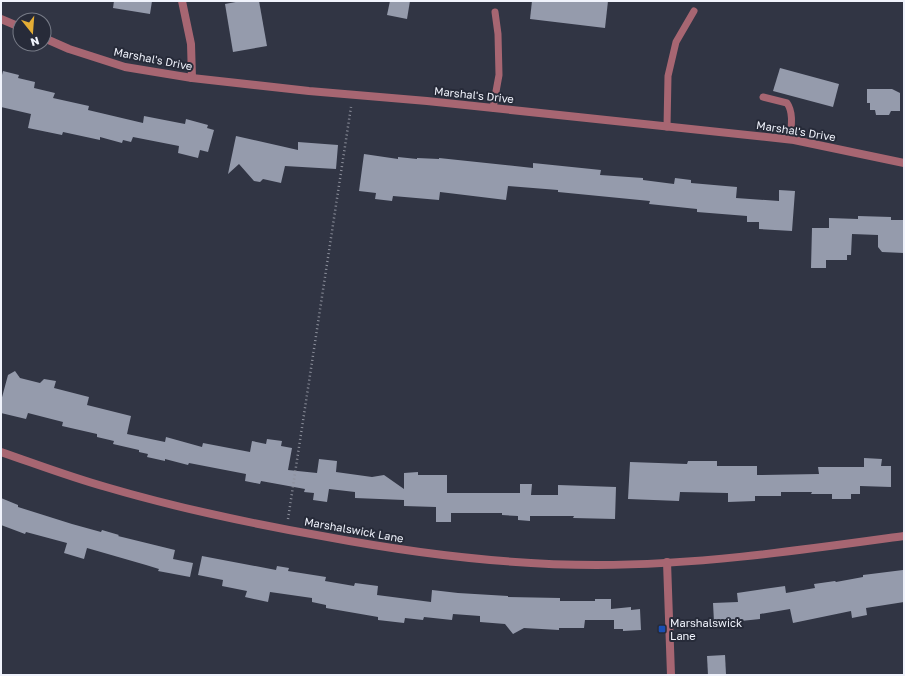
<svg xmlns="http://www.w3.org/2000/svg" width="905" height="676" font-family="'Golos Text',sans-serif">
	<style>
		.building { fill: #959bac }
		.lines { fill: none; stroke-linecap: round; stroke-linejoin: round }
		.path { stroke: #8e919d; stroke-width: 2.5; stroke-dasharray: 1 3; stroke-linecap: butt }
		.service { stroke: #a76672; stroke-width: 7 }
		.minor { stroke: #a76672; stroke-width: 8 }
		.tertiary { stroke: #a76672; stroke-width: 8 }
		.transit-dot { fill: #1a4fb4; stroke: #272b39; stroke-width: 1.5 }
		.labels { text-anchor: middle; stroke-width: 4; stroke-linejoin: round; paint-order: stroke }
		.street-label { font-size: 11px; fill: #f0f3fc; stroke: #272b39 }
		.poi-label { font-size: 11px; fill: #f0f3fc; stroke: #272b39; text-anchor: start }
	</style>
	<rect width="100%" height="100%" fill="#313544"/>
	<!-- building -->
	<g class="building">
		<path d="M 114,1 L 152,1 L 150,14 L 113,8 Z"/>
		<path d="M 241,1 L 259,1 L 267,46 L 233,52 L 225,4 Z"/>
		<path d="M 390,1 L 410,1 L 407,19 L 387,15 Z"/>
		<path d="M 532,1 L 608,1 L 605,28 L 530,19 Z"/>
		<path d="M 780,68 L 839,84 L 833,107 L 773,91 Z"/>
		<path d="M 3,71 L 19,75 L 18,78 L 35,82 L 34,88 L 55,93 L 53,98 L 89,106 L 88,110 L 143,123 L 144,116 L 185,124 L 186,119 L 208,125 L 207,128 L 214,130 L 208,152 L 200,150 L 198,158 L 178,153 L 179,146 L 133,137 L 131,142 L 123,140 L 122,143 L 100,137 L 100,140 L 63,132 L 62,135 L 28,128 L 31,114 L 1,107 L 1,79 Z"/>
		<path d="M 867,89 L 892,89 L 900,93 L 900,111 L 891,111 L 889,115 L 876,115 L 875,110 L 870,110 L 870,103 L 867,103 Z"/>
		<path d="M 236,136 L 298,150 L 298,142 L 338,145 L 336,169 L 285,166 L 281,183 L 263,179 L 260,182 L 254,181 L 239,164 L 228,174 Z"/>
		<path d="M 364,154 L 398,159 L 398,157 L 417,159 L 417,158 L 439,159 L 439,158 L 533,168 L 533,163 L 601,170 L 600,175 L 643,178 L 643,180 L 674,184 L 675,178 L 691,180 L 691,183 L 737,187 L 736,198 L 779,201 L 779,190 L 795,191 L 792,231 L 759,229 L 759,222 L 747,222 L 747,216 L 697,212 L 697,209 L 649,204 L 650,201 L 558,192 L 558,190 L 508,186 L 506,200 L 440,192 L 439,200 L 393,196 L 392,201 L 375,199 L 376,193 L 359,191 Z"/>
		<path d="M 858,216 L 891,217 L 891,220 L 904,220 L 904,253 L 882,252 L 878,247 L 878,235 L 852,234 L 851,255 L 847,255 L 847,260 L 826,260 L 826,268 L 811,268 L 812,228 L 829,228 L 829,218 L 858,219 Z"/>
		<path d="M 15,371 L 20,378 L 40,383 L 44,379 L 56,381 L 54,388 L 89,397 L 87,405 L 131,416 L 127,434 L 165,442 L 166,437 L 202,447 L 203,443 L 250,452 L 252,441 L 266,444 L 267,439 L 282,441 L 281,446 L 292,448 L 288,470 L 317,473 L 319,459 L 337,461 L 336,472 L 372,477 L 384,475 L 404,489 L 404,473 L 418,472 L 418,475 L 447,475 L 447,493 L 520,493 L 520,484 L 532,484 L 531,495 L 558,495 L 558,485 L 616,487 L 615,519 L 573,518 L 574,516 L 530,516 L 530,521 L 518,520 L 518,516 L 502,515 L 502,513 L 451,513 L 451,522 L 436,522 L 436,507 L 404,506 L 404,500 L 355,498 L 355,492 L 329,489 L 327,502 L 313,500 L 314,493 L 304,492 L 305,489 L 261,481 L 260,484 L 245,481 L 246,474 L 189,463 L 188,465 L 165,459 L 165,461 L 147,457 L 148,454 L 139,452 L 139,450 L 113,444 L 114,441 L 97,437 L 97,434 L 62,426 L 63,422 L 28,413 L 26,419 L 1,413 L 1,401 L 8,375 Z"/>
		<path d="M 864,458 L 882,459 L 881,466 L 891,466 L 891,487 L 860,486 L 860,494 L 851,494 L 851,499 L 832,499 L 832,494 L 811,494 L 812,492 L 781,492 L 781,496 L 755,496 L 755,501 L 728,502 L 728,493 L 680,492 L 679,501 L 628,499 L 630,462 L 687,464 L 688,461 L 717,461 L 717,466 L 757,466 L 757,475 L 819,474 L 818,467 L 864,467 Z"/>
		<path d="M 1,498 L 18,505 L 18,507 L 72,524 L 101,532 L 102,530 L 119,535 L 118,536 L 175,550 L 173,559 L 193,563 L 190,577 L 158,571 L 159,569 L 146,565 L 87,548 L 84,559 L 64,553 L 67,543 L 26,532 L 25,534 L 1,525 Z"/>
		<path d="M 202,556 L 276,570 L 277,566 L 289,568 L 288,571 L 326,577 L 325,581 L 354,586 L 355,583 L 378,586 L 377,595 L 431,602 L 432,590 L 458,593 L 508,596 L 508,597 L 560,598 L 560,601 L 595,601 L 595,599 L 611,599 L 611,609 L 631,607 L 631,610 L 640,609 L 641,630 L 623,631 L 623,629 L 614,629 L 614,620 L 585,620 L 584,628 L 559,628 L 559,630 L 524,628 L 513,634 L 505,624 L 480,622 L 480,616 L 453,614 L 452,620 L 424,617 L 423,620 L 405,618 L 404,623 L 378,620 L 378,617 L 326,608 L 326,605 L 312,602 L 312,598 L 270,592 L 268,602 L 245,597 L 247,591 L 222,586 L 223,580 L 198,575 Z"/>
		<path d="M 903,570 L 904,602 L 866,608 L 867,615 L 852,618 L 851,611 L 793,623 L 790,609 L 760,614 L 760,619 L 741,621 L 714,622 L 713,603 L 738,602 L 737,593 L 785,586 L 786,593 L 815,588 L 814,584 L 835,581 L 836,582 L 863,577 L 863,575 Z"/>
		<path d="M 725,655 L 726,674 L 708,675 L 707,656 Z"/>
	</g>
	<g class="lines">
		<!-- path -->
		<path class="path" d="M 288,519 L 351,107"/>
		<!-- service -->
		<g class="service">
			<path d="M 763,97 L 787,103 C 794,113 791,128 790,139"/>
			<path d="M 493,108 L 499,75 L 498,34 L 495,12"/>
			<path d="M 667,127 L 668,76 L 676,42 L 694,11"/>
		</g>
		<!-- minor -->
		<g class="minor">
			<path d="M 182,1 L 191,44 L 192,78"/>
			<path d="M 1,19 L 20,27"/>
			<path d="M 44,38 L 69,49 L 125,67 L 192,78 L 309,91 L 427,101 L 794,140 L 904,163"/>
			<path d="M 667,562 L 671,675"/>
		</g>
		<!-- tertiary -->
		<path class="tertiary" d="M 1,452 C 36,464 70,477 106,487 C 177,508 249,523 322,536 C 412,553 504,565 597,565 C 699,565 802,550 904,536"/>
	</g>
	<!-- markers -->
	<rect class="transit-dot" x="658" y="625" width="8" height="8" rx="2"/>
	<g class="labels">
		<!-- street labels -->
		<g class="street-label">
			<text transform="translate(153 59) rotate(11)" y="4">Marshal's Drive</text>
			<text transform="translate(474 95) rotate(6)" y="4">Marshal's Drive</text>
			<text transform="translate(796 131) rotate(9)" y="4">Marshal's Drive</text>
			<text transform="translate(354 530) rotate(10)" y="4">Marshalswick Lane</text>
		</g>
		<!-- poi labels -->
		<g class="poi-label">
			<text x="670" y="627">Marshalswick<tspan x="670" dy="13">Lane</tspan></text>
		</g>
	</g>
	<!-- border -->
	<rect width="905" height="676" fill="none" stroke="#f0f3fc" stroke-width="4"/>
	<!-- north arrow -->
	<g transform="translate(32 32) rotate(163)"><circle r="19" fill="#272b39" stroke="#777b87"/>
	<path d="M0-3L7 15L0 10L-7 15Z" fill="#e4ad35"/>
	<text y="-6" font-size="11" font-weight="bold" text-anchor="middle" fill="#f0f3fc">N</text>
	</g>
</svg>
